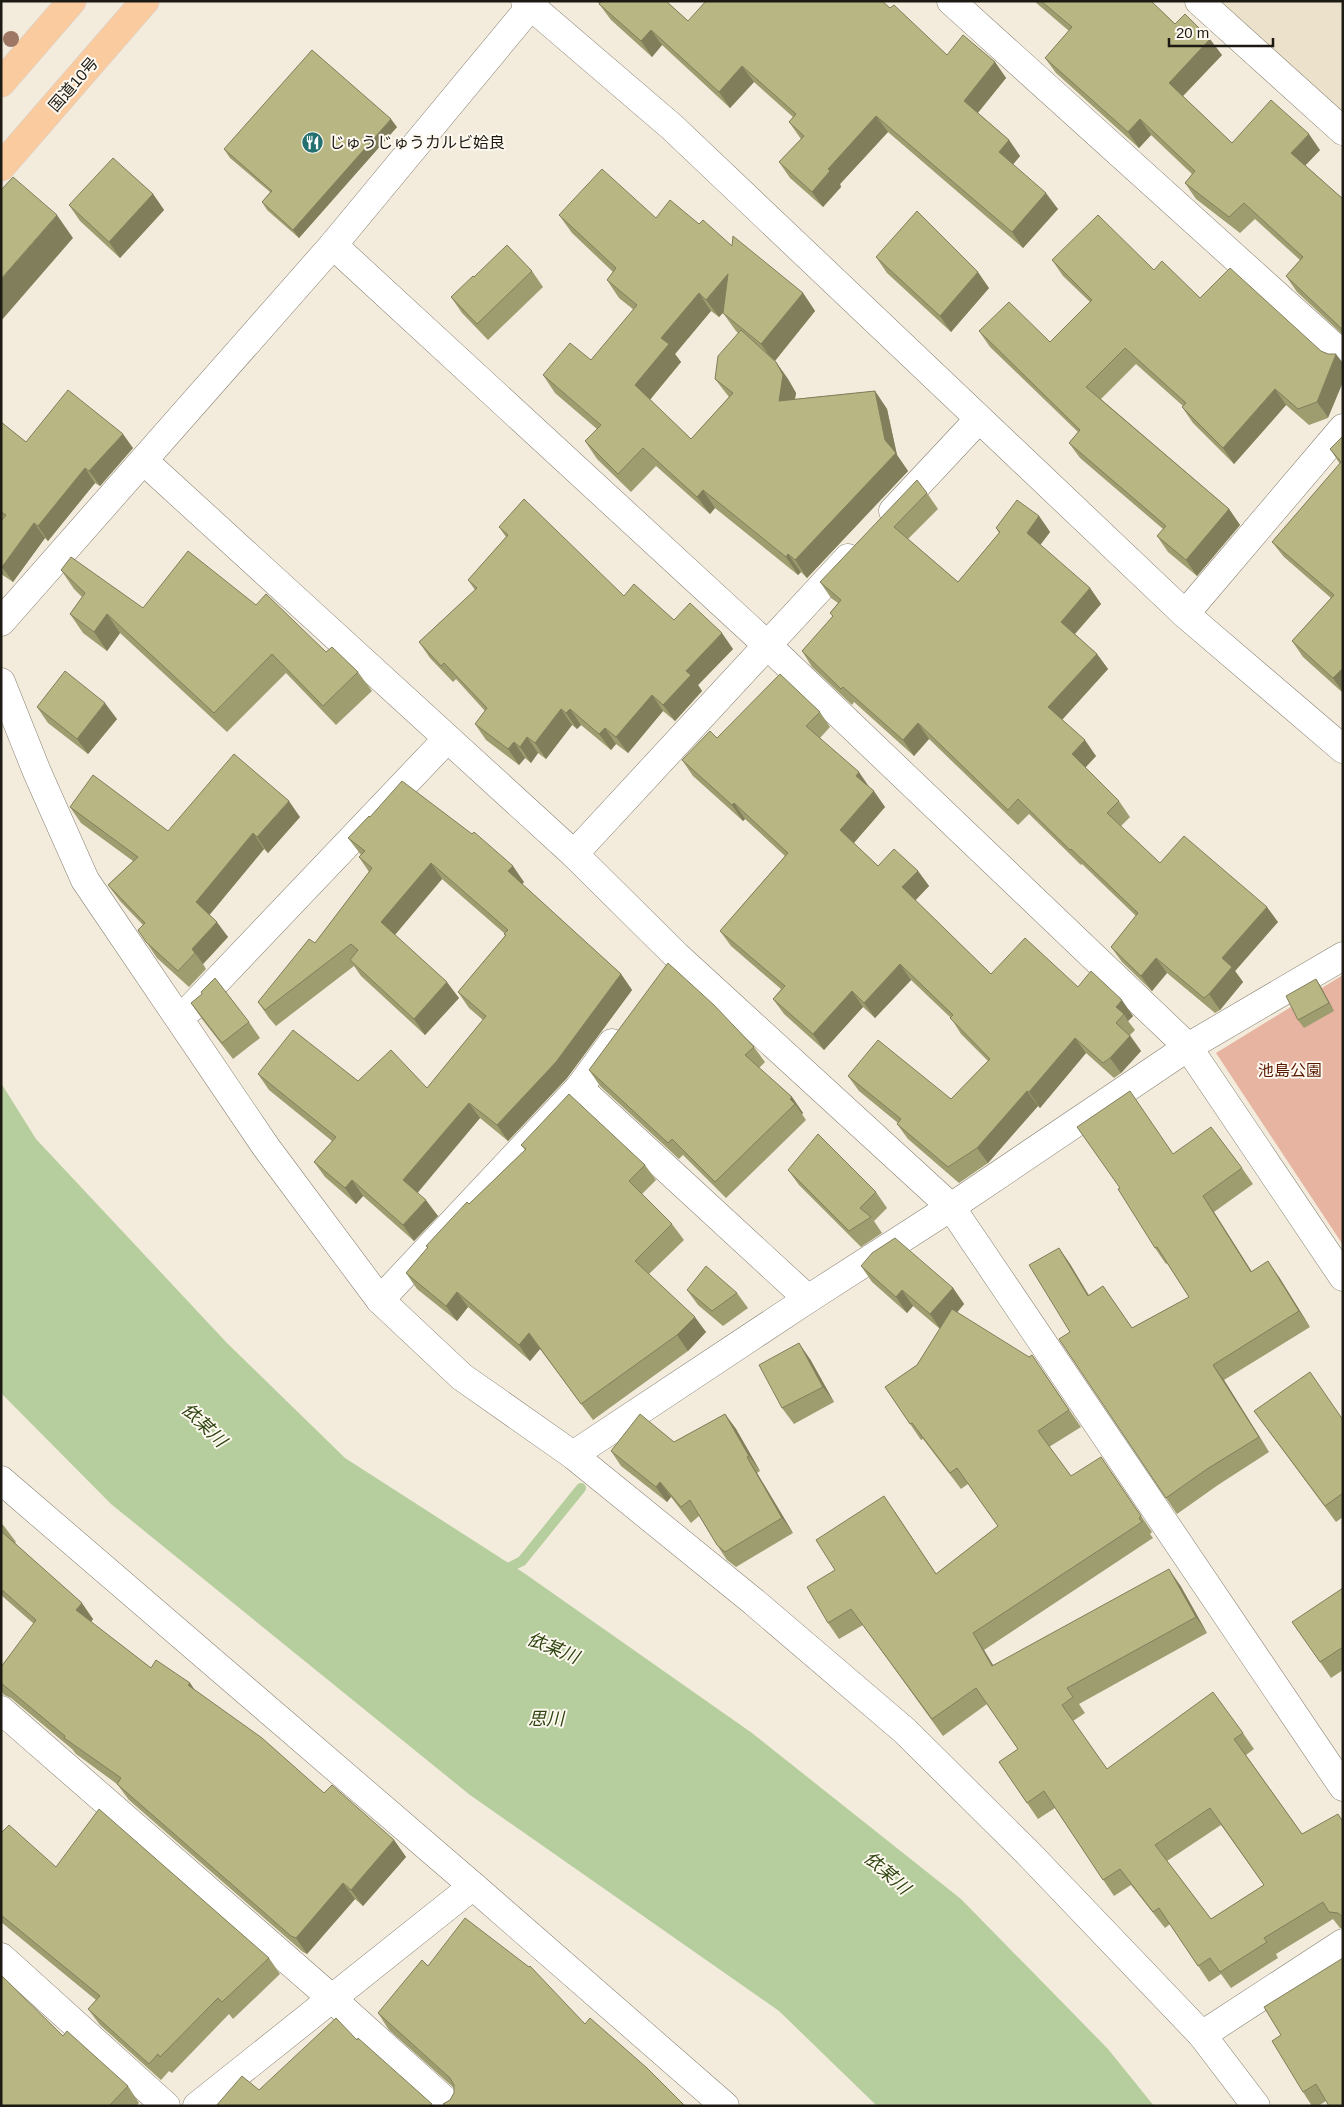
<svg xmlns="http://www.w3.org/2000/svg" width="1344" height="2107" font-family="Helvetica,'Noto Sans JP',sans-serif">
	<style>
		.built { fill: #ece1ca }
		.green { fill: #e7b4a2 }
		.water { fill: #b6ce9e }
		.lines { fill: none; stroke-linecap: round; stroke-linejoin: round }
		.stream { stroke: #b6ce9e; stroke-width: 10 }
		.minor-casing { stroke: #867f71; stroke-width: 29 }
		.tertiary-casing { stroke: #867f71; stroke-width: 29 }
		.trunk-casing { stroke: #d2d1d0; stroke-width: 29 }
		.minor { stroke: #fff; stroke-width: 28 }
		.tertiary { stroke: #fff; stroke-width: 28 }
		.trunk { stroke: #fbcba0; stroke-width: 28 }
		.tree { fill: #9e7864 }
		.wall { fill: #9e9d70; fill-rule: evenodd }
		.shaded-wall { fill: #817f5b }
		.building { fill: #b8b682; stroke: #817f5b; fill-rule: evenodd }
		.labels { text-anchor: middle; stroke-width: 4; stroke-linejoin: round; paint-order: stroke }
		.street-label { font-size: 16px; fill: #1d1a14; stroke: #fef9f0 }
		.poi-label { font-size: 16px; fill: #1d1a14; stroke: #fef9f0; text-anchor: start }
		.park-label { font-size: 16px; fill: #591901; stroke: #fef9f0 }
		.water-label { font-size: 18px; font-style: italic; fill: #2e4410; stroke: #fef9f0 }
	</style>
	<rect width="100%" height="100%" fill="#f3ecdc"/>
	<!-- built -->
	<path class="built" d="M 1214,1 L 1343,1 L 1343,118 Z"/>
	<!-- green -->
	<path class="green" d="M 1343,975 L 1343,1245 L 1216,1053 Z"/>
	<!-- water -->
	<path class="water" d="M 1,1083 L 36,1139 L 227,1343 L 345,1458 L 524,1573 L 752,1733 L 961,1899 L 1108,2049 L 1154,2106 L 877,2106 L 779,2011 L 470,1795 L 111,1504 L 1,1393 Z"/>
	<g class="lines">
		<!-- stream -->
		<path class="stream" d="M 502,1571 L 522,1561 L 581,1488"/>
		<defs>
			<g id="minor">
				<path d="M 951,1 L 1343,355"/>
				<path d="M 1199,1 L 1343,131"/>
				<path d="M 333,245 L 766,644 L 1188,1047 L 1343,1277"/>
				<path d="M 144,461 L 574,854 L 677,956 L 951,1207 L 1343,1787"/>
				<path d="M 893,511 L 979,419"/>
				<path d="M 1185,614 L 1343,428"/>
				<path d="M 1,622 L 333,245 L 535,1"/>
				<path d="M 1,682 L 37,772 L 85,880 L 266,1147 L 380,1300 L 462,1377 L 573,1455 L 754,1602 L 905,1731 L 1028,1853 L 1202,2035 L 1256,2106"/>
				<path d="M 574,854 L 848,558"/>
				<path d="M 191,1008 L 447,739"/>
				<path d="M 579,1088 L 808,1299"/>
				<path d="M 380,1300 L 579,1088 L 612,1043"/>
				<path d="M 573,1455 L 808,1299 L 951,1207 L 1188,1047 L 1343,956"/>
				<path d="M 1,1480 L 473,1886 L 197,2106"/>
				<path d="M 1,1710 L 329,1996 L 451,2106"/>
				<path d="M 473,1886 L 725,2106"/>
				<path d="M 1,1957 L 166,2106"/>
				<path d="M 1202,2035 L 1343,1943"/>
			</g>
			<path id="tertiary" d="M 525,1 L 672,127 L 1185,614 L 1343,749"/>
			<g id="trunk">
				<path d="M 1,83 L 72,1"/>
				<path d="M 1,167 L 145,1"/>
			</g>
		</defs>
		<!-- minor casing -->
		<use href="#minor" class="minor-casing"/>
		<!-- tertiary casing -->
		<use href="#tertiary" class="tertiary-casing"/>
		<!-- trunk casing -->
		<use href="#trunk" class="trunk-casing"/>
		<!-- minor -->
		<use href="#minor" class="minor"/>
		<!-- tertiary -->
		<use href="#tertiary" class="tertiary"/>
		<!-- trunk -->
		<use href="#trunk" class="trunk"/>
	</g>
	<!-- trees -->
	<circle class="tree" cx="11" cy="39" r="8"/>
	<!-- wall -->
	<g class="wall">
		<path d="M 597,1 L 666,1 L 688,21 L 947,55 L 995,62 L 1006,78 L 978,113 L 1009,140 L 1020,156 L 1013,164 L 1058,209 L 1023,248 L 888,132 L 840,184 L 841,187 L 823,207 L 790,178 L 779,162 L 801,139 L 789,122 L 793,117 L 754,82 L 730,108 L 662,45 L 652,57 L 611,20 Z"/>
		<path d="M 1034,1 L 1151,1 L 1175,24 L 1222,55 L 1183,96 L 1232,143 L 1320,150 L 1305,165 L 1343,199 L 1343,335 L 1297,292 L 1286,276 L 1300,260 L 1255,219 L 1240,233 L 1196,199 L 1185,183 L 1192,174 L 1151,135 L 1139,148 L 1056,73 L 1045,58 L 1069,31 Z"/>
		<path d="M 397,127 L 299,238 L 267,210 L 262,202 L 270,192 L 230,158 L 224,149 Z"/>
		<path d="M 153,194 L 164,210 L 120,258 L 80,221 L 69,205 Z"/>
		<path d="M 559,215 L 656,218 L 699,224 L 803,293 L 815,311 L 775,361 L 788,379 L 796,393 L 795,399 L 875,391 L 887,409 L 897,455 L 908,471 L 807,578 L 801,572 L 798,575 L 715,508 L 710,514 L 656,466 L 631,492 L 597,459 L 585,441 L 597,429 L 555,393 L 543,375 L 591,360 L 634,310 L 619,298 L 607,280 L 613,272 L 572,233 ZM 711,311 L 719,317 L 724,312 L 723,313 L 736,331 L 738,333 L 715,379 L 729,397 L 691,439 L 650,400 L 681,362 L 675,354 Z"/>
		<path d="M 876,257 L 989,288 L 951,332 L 887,273 Z"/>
		<path d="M 1052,260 L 1154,270 L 1200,298 L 1230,268 L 1328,418 L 1309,425 L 1286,405 L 1234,464 L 1193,423 L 1182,407 L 1183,406 L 1136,364 L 1101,399 L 1229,509 L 1240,525 L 1197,576 L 1168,552 L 1157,536 L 1163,529 L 1080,458 L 1069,443 L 1078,432 L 990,347 L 979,331 L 1050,342 L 1090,302 L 1063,276 Z"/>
		<path d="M 532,271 L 543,287 L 488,340 L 462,313 L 451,297 L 474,277 Z"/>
		<path d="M 1,422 L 26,442 L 133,448 L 100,486 L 95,483 L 48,541 L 45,538 L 13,582 L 1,574 L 1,521 L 3,520 L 1,519 Z"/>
		<path d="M 1343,436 L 1343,693 L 1303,657 L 1292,641 L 1331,598 L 1284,557 L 1272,542 L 1340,464 L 1330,449 Z"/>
		<path d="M 927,493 L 938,509 L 908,539 L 958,582 L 999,533 L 996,528 L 1039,516 L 1050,532 L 1040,545 L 1090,588 L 1101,604 L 1075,634 L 1097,654 L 1108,669 L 1062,720 L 1096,756 L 1085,768 L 1119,801 L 1130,817 L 1121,826 L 1160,863 L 1278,922 L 1235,971 L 1243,982 L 1220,1010 L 1215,1013 L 1167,973 L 1152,991 L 1122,962 L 1111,947 L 1136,916 L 1082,864 L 1081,865 L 1029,814 L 1018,825 L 929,739 L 914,756 L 854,702 L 852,705 L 812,667 L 802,651 L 833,617 L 830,613 L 838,603 L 831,598 L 820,582 Z"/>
		<path d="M 499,527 L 624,596 L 733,649 L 698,685 L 702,691 L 675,721 L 663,711 L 628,753 L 616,744 L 611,750 L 581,725 L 577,729 L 572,725 L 546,759 L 538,753 L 531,763 L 525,758 L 519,765 L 486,740 L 475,724 L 485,711 L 456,679 L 453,682 L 430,658 L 419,642 L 475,590 L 468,580 L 506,537 Z"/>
		<path d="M 61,570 L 143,608 L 256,605 L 326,652 L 358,672 L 372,691 L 336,725 L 286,673 L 227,732 L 120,633 L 107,651 L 83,633 L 70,614 L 82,597 L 74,589 Z"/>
		<path d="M 37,707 L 117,719 L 88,754 L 48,723 Z"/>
		<path d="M 820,712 L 830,727 L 820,738 L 870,788 L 885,807 L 854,843 L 878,866 L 918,871 L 929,886 L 915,900 L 991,974 L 1078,987 L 1133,1016 L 1128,1021 L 1135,1030 L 1130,1035 L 1141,1051 L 1121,1073 L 1114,1078 L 1086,1053 L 1040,1108 L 1038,1106 L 988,1163 L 959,1183 L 908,1139 L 897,1124 L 898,1123 L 859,1091 L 848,1076 L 951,1099 L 988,1061 L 961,1034 L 951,1018 L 911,980 L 875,1018 L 863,1007 L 824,1050 L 784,1014 L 773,999 L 781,989 L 731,946 L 720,931 L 785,856 L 745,819 L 743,821 L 693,776 L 682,760 L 717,738 Z"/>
		<path d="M 70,807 L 168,831 L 300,817 L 268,853 L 264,849 L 209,915 L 228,937 L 203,964 L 206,969 L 189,987 L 157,958 L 138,930 L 143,925 L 120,901 L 108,885 L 133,861 L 81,823 Z"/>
		<path d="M 348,838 L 524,882 L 522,884 L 621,974 L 632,990 L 567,1078 L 508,1141 L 480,1118 L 417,1192 L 438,1216 L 414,1241 L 363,1196 L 356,1204 L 325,1177 L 314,1162 L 332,1141 L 269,1090 L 258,1074 L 358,1081 L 427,1088 L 483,1020 L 469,1008 L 458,992 L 505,936 L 504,933 L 442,879 L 395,935 L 459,998 L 425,1035 L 361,976 L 354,966 L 276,1026 L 269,1018 L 258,1002 L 315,943 L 369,872 L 359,857 L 361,855 Z"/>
		<path d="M 1316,979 L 1321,987 L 1334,1011 L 1304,1028 L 1298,1020 Z"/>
		<path d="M 191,1003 L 249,1022 L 260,1038 L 233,1059 L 202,1019 Z"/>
		<path d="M 754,1047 L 765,1062 L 759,1068 L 792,1097 L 803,1113 L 802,1114 L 806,1120 L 726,1198 L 683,1155 L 679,1159 L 600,1086 L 589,1070 Z"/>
		<path d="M 521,1145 L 645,1165 L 656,1180 L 642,1194 L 672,1224 L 684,1240 L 649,1274 L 706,1332 L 688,1351 L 593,1420 L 540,1349 L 530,1361 L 468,1307 L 457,1321 L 417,1289 L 406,1273 L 428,1248 L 426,1246 L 525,1150 Z"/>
		<path d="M 1173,1154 L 1242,1168 L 1253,1184 L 1214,1212 L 1252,1272 L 1279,1277 L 1310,1327 L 1224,1380 L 1269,1452 L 1218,1485 L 1177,1514 L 1166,1498 L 1070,1332 L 1059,1248 L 1070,1264 L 1089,1295 L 1103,1286 L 1132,1328 L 1189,1297 L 1167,1263 L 1166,1264 L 1155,1248 Z"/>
		<path d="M 788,1170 L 876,1192 L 887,1208 L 874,1221 L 882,1233 L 861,1247 L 799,1185 Z"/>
		<path d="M 861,1266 L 953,1288 L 964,1304 L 957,1313 L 1043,1371 L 1081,1427 L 1049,1447 L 1071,1476 L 1112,1473 L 1152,1532 L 1150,1534 L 1153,1538 L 984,1650 L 993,1665 L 1180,1585 L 1207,1633 L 1079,1704 L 1085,1713 L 1073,1721 L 1107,1769 L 1243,1733 L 1254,1749 L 1246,1755 L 1302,1834 L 1343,1820 L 1343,1928 L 1340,1928 L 1333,1919 L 1276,1954 L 1278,1958 L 1231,1988 L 1221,1974 L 1209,1982 L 1170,1924 L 1165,1928 L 1131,1885 L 1114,1896 L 1055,1808 L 1038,1819 L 999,1762 L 1018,1749 L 987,1704 L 943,1736 L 863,1625 L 839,1639 L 828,1623 L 835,1570 L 895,1512 L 936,1574 L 998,1526 L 968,1484 L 961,1489 L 923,1439 L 921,1440 L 885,1387 L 917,1365 L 940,1329 L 913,1306 L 907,1313 L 872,1282 ZM 1221,1825 L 1264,1885 L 1211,1919 L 1167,1861 Z"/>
		<path d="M 687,1290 L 737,1293 L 748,1308 L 723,1326 L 698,1305 Z"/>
		<path d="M 810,1359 L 834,1402 L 794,1424 L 782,1408 Z"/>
		<path d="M 1254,1411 L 1343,1419 L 1343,1517 L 1336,1522 Z"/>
		<path d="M 725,1414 L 736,1429 L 760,1471 L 757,1473 L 793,1533 L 736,1567 L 727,1560 L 717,1545 L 699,1516 L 691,1523 L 671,1497 L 667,1502 L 621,1466 L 611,1451 L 674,1442 Z"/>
		<path d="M 1,1523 L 4,1526 L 16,1542 L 15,1543 L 93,1619 L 91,1622 L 151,1668 L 190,1683 L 195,1691 L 324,1793 L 394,1840 L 406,1857 L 363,1906 L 355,1899 L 307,1954 L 303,1952 L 129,1800 L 117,1784 L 76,1754 L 72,1749 L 11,1698 L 4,1695 L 1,1690 L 1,1667 L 34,1624 L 1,1595 Z"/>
		<path d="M 1343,1588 L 1343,1670 L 1331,1678 L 1320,1662 Z"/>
		<path d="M 1,1833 L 56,1867 L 269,1958 L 280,1974 L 233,2019 L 229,2014 L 172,2073 L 169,2071 L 161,2080 L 100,2025 L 88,2009 L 96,2000 L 1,1922 Z"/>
		<path d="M 1343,1958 L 1326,2101 L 1318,2106 L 1312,2106 L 1303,2092 L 1281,2035 Z"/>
		<path d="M 428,1966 L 585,2024 L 685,2106 L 444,2106 L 443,2104 L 450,2100 L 454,2093 L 454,2088 L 389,2030 L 378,2013 Z"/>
		<path d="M 63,2036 L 128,2086 L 139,2103 L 136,2106 L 1,2106 Z"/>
	</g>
	<!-- shaded-wall -->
	<g class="shaded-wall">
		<path d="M 651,30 L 662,45 L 652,57 L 641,41 Z"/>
		<path d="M 1210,39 L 1222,55 L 1180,99 L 1169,83 Z"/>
		<path d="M 995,62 L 1006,78 L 975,116 L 964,101 Z"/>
		<path d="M 742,66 L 754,82 L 730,108 L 719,92 Z"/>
		<path d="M 876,116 L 888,132 L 840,184 L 841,187 L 823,207 L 812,192 L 828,169 Z"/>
		<path d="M 391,119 L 397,127 L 299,238 L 293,230 Z"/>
		<path d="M 1140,119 L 1151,135 L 1139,148 L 1128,132 Z"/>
		<path d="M 1309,134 L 1320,150 L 1303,168 L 1291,153 Z"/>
		<path d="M 1009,140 L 1020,156 L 1010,168 L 999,152 Z"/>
		<path d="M 1046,193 L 1058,209 L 1023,248 L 1012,232 Z"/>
		<path d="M 153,194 L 164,210 L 120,258 L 109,242 Z"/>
		<path d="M 57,215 L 73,238 L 1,321 L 1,279 Z"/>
		<path d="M 978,272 L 989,288 L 951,332 L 940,316 Z"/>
		<path d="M 728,274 L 741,292 L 719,317 L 706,300 Z"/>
		<path d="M 699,293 L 711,311 L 675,354 L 681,362 L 647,403 L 635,385 L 661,338 Z"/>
		<path d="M 803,293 L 815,311 L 774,362 L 761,344 Z"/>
		<path d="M 1336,354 L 1343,363 L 1343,382 L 1328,418 L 1317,402 Z"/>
		<path d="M 776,362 L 788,379 L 796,393 L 791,419 L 779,401 Z"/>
		<path d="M 1275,389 L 1286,405 L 1234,464 L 1223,448 Z"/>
		<path d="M 875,391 L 887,409 L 897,455 L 908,471 L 807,578 L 795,560 L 885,440 Z"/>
		<path d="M 123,434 L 133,448 L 100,486 L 89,471 Z"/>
		<path d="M 85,468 L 95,483 L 48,541 L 38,526 Z"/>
		<path d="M 703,490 L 715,508 L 710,514 L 697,497 Z"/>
		<path d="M 1229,509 L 1240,525 L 1197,576 L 1186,560 Z"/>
		<path d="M 1039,516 L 1050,532 L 1038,548 L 1027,533 Z"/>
		<path d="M 34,523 L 45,538 L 13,582 L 2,567 Z"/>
		<path d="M 788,554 L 801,572 L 798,575 L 786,557 Z"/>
		<path d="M 1090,588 L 1101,604 L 1072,637 L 1061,622 Z"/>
		<path d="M 107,614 L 120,633 L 107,651 L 94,632 Z"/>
		<path d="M 722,633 L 733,649 L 698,685 L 702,691 L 675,721 L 663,705 L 686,671 Z"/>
		<path d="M 1097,654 L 1108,669 L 1059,723 L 1048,707 Z"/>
		<path d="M 1343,668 L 1343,692 L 1333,678 Z"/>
		<path d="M 652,695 L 663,711 L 628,753 L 616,737 Z"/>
		<path d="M 105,703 L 117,719 L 88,754 L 77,739 Z"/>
		<path d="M 561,709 L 572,725 L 546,759 L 535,743 Z"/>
		<path d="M 570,709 L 581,725 L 577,729 L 566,713 Z"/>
		<path d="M 918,723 L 929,739 L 914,756 L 903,740 Z"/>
		<path d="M 605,728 L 616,744 L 611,750 L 599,734 Z"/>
		<path d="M 527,737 L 538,753 L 531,763 L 520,747 Z"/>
		<path d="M 1085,740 L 1096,756 L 1083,770 L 1072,754 Z"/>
		<path d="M 514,742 L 525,758 L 519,765 L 508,749 Z"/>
		<path d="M 859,772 L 870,788 L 867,791 L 856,776 Z"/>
		<path d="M 874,791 L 885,807 L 851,846 L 840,830 Z"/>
		<path d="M 289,801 L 300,817 L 268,853 L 257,837 Z"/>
		<path d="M 734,803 L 745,819 L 743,821 L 732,805 Z"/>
		<path d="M 253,833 L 264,849 L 207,918 L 196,902 Z"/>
		<path d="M 431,863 L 442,879 L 392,938 L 381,922 Z"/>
		<path d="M 513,866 L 524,882 L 519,887 L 508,871 Z"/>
		<path d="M 918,871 L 929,886 L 913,903 L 902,887 Z"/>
		<path d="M 1267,907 L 1278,922 L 1235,971 L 1243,982 L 1220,1010 L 1209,994 L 1222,958 Z"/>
		<path d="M 217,922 L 228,937 L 203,964 L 192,949 Z"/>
		<path d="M 1156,958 L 1167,973 L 1152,991 L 1141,976 Z"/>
		<path d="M 900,964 L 911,980 L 875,1018 L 864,1003 Z"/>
		<path d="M 621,974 L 632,990 L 567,1078 L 508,1141 L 497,1125 Z"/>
		<path d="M 1316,979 L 1321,987 L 1334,1011 L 1329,1003 Z"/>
		<path d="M 447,982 L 459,998 L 425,1035 L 414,1019 Z"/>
		<path d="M 852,991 L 863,1007 L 824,1050 L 813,1034 Z"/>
		<path d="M 1122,1000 L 1133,1016 L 1128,1021 L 1124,1014 L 1116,1007 Z"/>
		<path d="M 1130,1036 L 1141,1051 L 1121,1073 L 1110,1058 Z"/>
		<path d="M 1075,1038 L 1086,1053 L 1040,1108 L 1029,1092 Z"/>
		<path d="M 1027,1091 L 1038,1106 L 988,1163 L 977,1148 Z"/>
		<path d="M 792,1097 L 803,1113 L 802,1114 L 795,1104 L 790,1099 Z"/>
		<path d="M 469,1103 L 480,1118 L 415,1196 L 403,1180 Z"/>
		<path d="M 352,1180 L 363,1196 L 356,1204 L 345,1188 Z"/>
		<path d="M 1203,1196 L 1214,1212 L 1262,1288 L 1251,1272 Z"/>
		<path d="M 426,1200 L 438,1216 L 414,1241 L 403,1225 Z"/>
		<path d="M 1059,1248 L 1070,1264 L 1098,1312 L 1088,1296 Z"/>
		<path d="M 1268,1261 L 1279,1277 L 1310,1327 L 1299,1311 Z"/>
		<path d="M 953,1288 L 964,1304 L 941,1330 L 930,1314 Z"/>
		<path d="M 902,1290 L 913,1306 L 907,1313 L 896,1297 Z"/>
		<path d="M 457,1292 L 468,1307 L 457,1321 L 446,1306 Z"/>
		<path d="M 695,1317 L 706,1332 L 688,1351 L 677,1335 Z"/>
		<path d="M 529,1333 L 540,1349 L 530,1361 L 519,1345 Z"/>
		<path d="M 799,1343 L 810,1359 L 834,1402 L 823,1387 Z"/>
		<path d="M 1213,1365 L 1224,1380 L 1269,1452 L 1259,1437 Z"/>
		<path d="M 725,1414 L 736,1429 L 760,1471 L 749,1456 Z"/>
		<path d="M 747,1457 L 757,1473 L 793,1533 L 782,1518 Z"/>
		<path d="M 660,1482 L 671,1497 L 667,1502 L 656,1487 Z"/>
		<path d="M 884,1496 L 895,1512 L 947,1590 L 936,1574 Z"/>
		<path d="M 1169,1569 L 1180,1585 L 1207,1633 L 1196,1617 Z"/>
		<path d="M 82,1603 L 93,1619 L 87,1627 L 76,1610 Z"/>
		<path d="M 973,1633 L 984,1650 L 1003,1682 L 992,1666 Z"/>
		<path d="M 190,1683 L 201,1699 L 188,1685 Z"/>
		<path d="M 394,1840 L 406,1857 L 363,1906 L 351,1890 Z"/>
		<path d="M 343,1883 L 355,1899 L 307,1954 L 296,1938 Z"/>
	</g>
	<!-- building -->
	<g class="building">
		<path d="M 602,1 L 666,1 L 688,21 L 706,1 L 882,1 L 890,8 L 894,5 L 947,55 L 963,35 L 995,62 L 964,101 L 1009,140 L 999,152 L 1046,193 L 1012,232 L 876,116 L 828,169 L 830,171 L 812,192 L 779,162 L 804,136 L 789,122 L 796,114 L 742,66 L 719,92 L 651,30 L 641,41 L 599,4 Z"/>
		<path d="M 1041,1 L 1151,1 L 1175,24 L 1185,14 L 1210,39 L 1169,83 L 1232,143 L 1271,100 L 1309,134 L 1291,153 L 1343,199 L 1343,330 L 1286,276 L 1303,257 L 1244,203 L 1229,217 L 1185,183 L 1195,171 L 1140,119 L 1128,132 L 1045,58 L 1072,27 Z"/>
		<path d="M 312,50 L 391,119 L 293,230 L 262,202 L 272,191 L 224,149 Z"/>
		<path d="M 113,158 L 153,194 L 109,242 L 69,205 Z"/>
		<path d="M 602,169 L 656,218 L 670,200 L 699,224 L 703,220 L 732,246 L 733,236 L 803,293 L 761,344 L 723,313 L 728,274 L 706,300 L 699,293 L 661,338 L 669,344 L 635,385 L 691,439 L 733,393 L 715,379 L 718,356 L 741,330 L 776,362 L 783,375 L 779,401 L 875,391 L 885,440 L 896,453 L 795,560 L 788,554 L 786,557 L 703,490 L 697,497 L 643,448 L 618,474 L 585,441 L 601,425 L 543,375 L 570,343 L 591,360 L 637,305 L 607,280 L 616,268 L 559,215 Z"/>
		<path d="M 13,177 L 57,215 L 1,279 L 1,190 Z"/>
		<path d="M 917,211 L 978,272 L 940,316 L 876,257 Z"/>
		<path d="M 1098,215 L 1154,270 L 1162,261 L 1200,298 L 1230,268 L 1321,351 L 1328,354 L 1336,354 L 1317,402 L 1298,409 L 1275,389 L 1223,448 L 1182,407 L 1186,403 L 1125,348 L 1086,387 L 1229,509 L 1186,560 L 1157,536 L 1166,526 L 1069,443 L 1080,430 L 979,331 L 1009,302 L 1050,342 L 1092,300 L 1052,260 Z"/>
		<path d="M 507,245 L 532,271 L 477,324 L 451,297 L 473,276 L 474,277 Z"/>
		<path d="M 68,390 L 123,434 L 89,471 L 85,468 L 38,526 L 34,523 L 2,567 L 1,566 L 1,521 L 6,515 L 1,512 L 1,422 L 26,442 Z"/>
		<path d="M 1343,436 L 1343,668 L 1333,678 L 1292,641 L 1334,595 L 1272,542 L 1341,462 L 1330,449 Z"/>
		<path d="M 917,480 L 927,493 L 894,527 L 958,582 L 1000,532 L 996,528 L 1017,500 L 1039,516 L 1027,533 L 1090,588 L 1061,622 L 1097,654 L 1048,707 L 1085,740 L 1072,754 L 1119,801 L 1107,813 L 1160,863 L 1184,836 L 1267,907 L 1222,958 L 1232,967 L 1209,994 L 1204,998 L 1156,958 L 1141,976 L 1111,947 L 1138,913 L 1071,849 L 1070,850 L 1018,799 L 1008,810 L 918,723 L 903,740 L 843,687 L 841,689 L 802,651 L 833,616 L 830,613 L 841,600 L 820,582 Z"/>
		<path d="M 524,499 L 624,596 L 634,584 L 674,620 L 690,603 L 722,633 L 686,671 L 691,675 L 663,705 L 652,695 L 616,737 L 605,728 L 599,734 L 570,709 L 566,713 L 561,709 L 535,743 L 527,737 L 520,747 L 514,742 L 508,749 L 475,724 L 487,708 L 444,663 L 441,666 L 419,642 L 477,588 L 468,580 L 508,535 L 499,527 Z"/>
		<path d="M 188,551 L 256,605 L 266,594 L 326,652 L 332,647 L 358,672 L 323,706 L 272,654 L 214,713 L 107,614 L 94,632 L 70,614 L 85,593 L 61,570 L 71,557 L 143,608 Z"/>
		<path d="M 65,671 L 105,703 L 77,739 L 37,707 Z"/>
		<path d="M 780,674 L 820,712 L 806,726 L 859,772 L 856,776 L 874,791 L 840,830 L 878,866 L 894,849 L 918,871 L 902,887 L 991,974 L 1025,938 L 1078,987 L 1091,971 L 1122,1000 L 1116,1007 L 1124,1014 L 1116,1023 L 1130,1036 L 1110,1058 L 1103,1063 L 1075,1038 L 1029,1092 L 1027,1091 L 977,1148 L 948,1167 L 897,1124 L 901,1119 L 848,1076 L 878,1040 L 951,1099 L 990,1059 L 950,1018 L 953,1015 L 900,964 L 864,1003 L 852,991 L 813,1034 L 773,999 L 785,986 L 720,931 L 788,853 L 734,803 L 732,805 L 682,760 L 710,731 L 717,738 Z"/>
		<path d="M 234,754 L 289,801 L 257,837 L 253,833 L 196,902 L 217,922 L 192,949 L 195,953 L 178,971 L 146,942 L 138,930 L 145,923 L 108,885 L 138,857 L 70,807 L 93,775 L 168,831 Z"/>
		<path d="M 402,781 L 472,834 L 474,832 L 513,866 L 508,871 L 621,974 L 556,1062 L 497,1125 L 469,1103 L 403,1180 L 426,1200 L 403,1225 L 352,1180 L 345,1188 L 314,1162 L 336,1137 L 258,1074 L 293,1030 L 358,1081 L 391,1050 L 427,1088 L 486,1016 L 458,992 L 506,935 L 504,934 L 508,930 L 431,863 L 381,922 L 447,982 L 414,1019 L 350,960 L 358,950 L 351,944 L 265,1010 L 258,1002 L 309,939 L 315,943 L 372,868 L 359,857 L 365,851 L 348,838 L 369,816 L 370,817 Z"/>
		<path d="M 668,963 L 714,1005 L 754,1047 L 745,1055 L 792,1097 L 790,1099 L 795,1104 L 715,1182 L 672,1139 L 668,1143 L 589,1070 Z"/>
		<path d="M 215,978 L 249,1022 L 222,1043 L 191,1003 L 202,994 L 201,992 Z"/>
		<path d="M 1316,979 L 1329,1003 L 1298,1020 L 1286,996 Z"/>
		<path d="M 1130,1091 L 1173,1154 L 1211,1127 L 1242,1168 L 1203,1196 L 1251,1272 L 1268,1261 L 1299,1311 L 1213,1365 L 1259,1437 L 1207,1469 L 1166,1498 L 1059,1339 L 1070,1332 L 1029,1265 L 1059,1248 L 1088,1296 L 1103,1286 L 1132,1328 L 1189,1297 L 1157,1247 L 1155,1248 L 1118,1189 L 1120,1188 L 1077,1127 Z"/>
		<path d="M 569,1094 L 645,1165 L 629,1181 L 672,1224 L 635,1261 L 695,1317 L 677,1335 L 581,1404 L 529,1333 L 519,1345 L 457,1292 L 446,1306 L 406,1273 L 428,1247 L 426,1246 L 467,1202 L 469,1204 L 526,1149 L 521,1145 Z"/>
		<path d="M 818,1134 L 876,1192 L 860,1208 L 871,1217 L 849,1231 L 788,1170 Z"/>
		<path d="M 895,1238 L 953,1288 L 930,1314 L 902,1290 L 896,1297 L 861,1266 L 872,1253 Z"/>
		<path d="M 706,1266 L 737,1293 L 712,1311 L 687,1290 Z"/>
		<path d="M 952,1309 L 1029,1357 L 1032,1355 L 1069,1410 L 1038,1431 L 1071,1476 L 1101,1457 L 1141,1516 L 1139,1518 L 1142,1522 L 973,1633 L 992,1666 L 1169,1569 L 1196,1617 L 1067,1688 L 1073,1697 L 1062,1705 L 1107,1769 L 1213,1692 L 1243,1733 L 1234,1739 L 1302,1834 L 1338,1814 L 1343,1822 L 1343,1917 L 1338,1913 L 1329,1912 L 1323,1902 L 1264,1938 L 1267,1942 L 1220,1972 L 1210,1958 L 1198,1966 L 1159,1908 L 1153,1912 L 1120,1869 L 1103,1880 L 1044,1791 L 1027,1803 L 999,1762 L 1018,1749 L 976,1688 L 932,1719 L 851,1609 L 828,1623 L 807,1587 L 835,1570 L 816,1540 L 884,1496 L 936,1574 L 998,1526 L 957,1468 L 950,1473 L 912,1423 L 910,1424 L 885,1387 L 917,1365 ZM 1210,1808 L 1264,1885 L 1211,1919 L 1155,1845 Z"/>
		<path d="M 799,1343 L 823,1387 L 782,1408 L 759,1365 Z"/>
		<path d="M 1310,1372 L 1343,1420 L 1343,1493 L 1325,1506 L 1254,1411 Z"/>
		<path d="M 640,1414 L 674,1442 L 725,1414 L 749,1456 L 747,1457 L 782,1518 L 725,1552 L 717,1545 L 690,1500 L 681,1507 L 660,1482 L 656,1487 L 611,1451 Z"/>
		<path d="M 1,1531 L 82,1603 L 76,1610 L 151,1668 L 156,1660 L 190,1683 L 188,1685 L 262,1738 L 324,1793 L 332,1785 L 394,1840 L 351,1890 L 343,1883 L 296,1938 L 291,1936 L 117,1784 L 121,1778 L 64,1738 L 65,1736 L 1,1683 L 1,1667 L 36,1620 L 1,1589 Z"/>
		<path d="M 1343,1588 L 1343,1647 L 1320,1662 L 1292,1622 Z"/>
		<path d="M 99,1809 L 269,1958 L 222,2002 L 218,1998 L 160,2057 L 158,2054 L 149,2064 L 88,2009 L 100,1996 L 1,1915 L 1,1833 L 9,1825 L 56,1867 Z"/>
		<path d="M 465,1918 L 529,1967 L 530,1966 L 585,2024 L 590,2018 L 647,2068 L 685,2106 L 445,2106 L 443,2104 L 450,2100 L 454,2093 L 454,2085 L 450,2078 L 378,2013 L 422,1960 L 428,1966 Z"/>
		<path d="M 1343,1958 L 1343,2106 L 1329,2106 L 1316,2084 L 1303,2092 L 1272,2041 L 1281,2035 L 1264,2007 Z"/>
		<path d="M 1,1975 L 63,2036 L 67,2031 L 128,2086 L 109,2106 L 1,2106 Z"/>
		<path d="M 336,2018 L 357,2040 L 358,2038 L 432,2104 L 431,2106 L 216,2106 L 242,2076 L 259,2090 Z"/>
	</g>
	<!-- icons -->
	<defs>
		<symbol id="restaurant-disc" viewBox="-11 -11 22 22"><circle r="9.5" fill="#246f70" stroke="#fef9f0"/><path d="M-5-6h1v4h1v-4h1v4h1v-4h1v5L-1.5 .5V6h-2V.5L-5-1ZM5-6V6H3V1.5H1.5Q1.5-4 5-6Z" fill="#fff"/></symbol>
	</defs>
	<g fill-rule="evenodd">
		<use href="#restaurant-disc" x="300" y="130" width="25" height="25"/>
	</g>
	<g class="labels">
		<!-- street labels -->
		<g class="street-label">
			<text transform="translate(73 84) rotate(-49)" y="6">国道10号</text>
		</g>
		<!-- poi labels -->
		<g class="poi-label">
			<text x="329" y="148">じゅうじゅうカルビ姶良</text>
		</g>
		<!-- park labels -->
		<g class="park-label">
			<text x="1290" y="1076">池島公園</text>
		</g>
		<!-- water labels -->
		<g class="water-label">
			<text transform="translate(204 1425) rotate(44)" y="6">依某川</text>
			<text transform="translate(553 1648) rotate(22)" y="6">依某川</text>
			<text x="546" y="1725">思川</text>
			<text transform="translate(887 1873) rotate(41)" y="6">依某川</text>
		</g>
	</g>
	<!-- border -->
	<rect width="1344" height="2107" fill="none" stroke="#1d1a14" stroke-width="5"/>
	<!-- scale -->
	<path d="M1169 38v8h104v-8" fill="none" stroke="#1d1a14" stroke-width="2.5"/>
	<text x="1176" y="38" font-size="15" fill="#1d1a14" stroke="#fef9f0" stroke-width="4" paint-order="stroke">20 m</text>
</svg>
